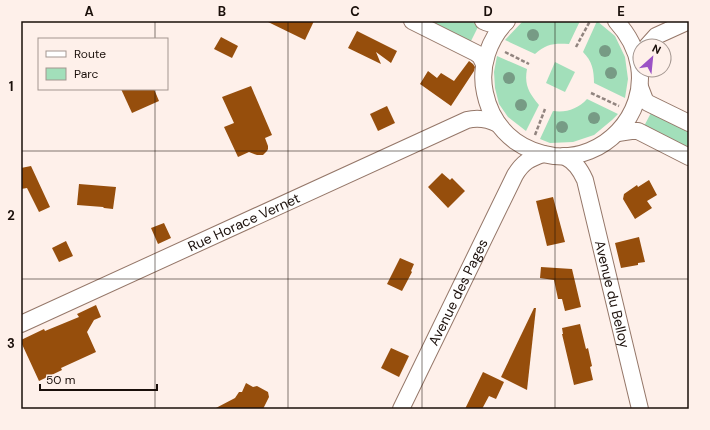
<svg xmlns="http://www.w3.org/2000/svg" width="710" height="430" font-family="'DM Sans',sans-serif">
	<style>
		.green { fill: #a2dfba }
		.building { fill: #964e0c }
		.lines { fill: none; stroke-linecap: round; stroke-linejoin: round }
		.street-casing { stroke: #957769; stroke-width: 18 }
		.path { stroke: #91847f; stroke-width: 2.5; stroke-dasharray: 4 2; stroke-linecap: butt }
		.street { stroke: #fff; stroke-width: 16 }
		.tree { fill: #779b85 }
		.grid { fill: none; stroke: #1a0f0a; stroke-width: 1; stroke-opacity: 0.55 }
		.labels { text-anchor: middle; stroke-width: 4; stroke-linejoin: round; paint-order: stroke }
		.street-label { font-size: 14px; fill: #1a0f0a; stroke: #fef0ea }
		.neatline { fill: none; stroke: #1a0f0a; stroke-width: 1.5 }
		.grid-label { font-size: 13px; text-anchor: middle; font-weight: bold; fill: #1a0f0a }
	</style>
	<rect width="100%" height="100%" fill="#fef0ea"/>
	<!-- green -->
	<g class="green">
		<path d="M 425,21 L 470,21 L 479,25 L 470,43 Z"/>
		<path d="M 523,21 L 580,21 L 569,44 C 554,43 546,44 535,54 L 505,40 Z"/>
		<path d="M 597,21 L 615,36 L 625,57 L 628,79 L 625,98 L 594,83 C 594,70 592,61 583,52 Z"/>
		<path d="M 497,56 L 527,69 C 524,85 529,93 539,105 L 526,131 L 508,117 L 499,104 L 495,88 L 494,72 Z"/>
		<path d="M 555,62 L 575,72 L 565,92 L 546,83 Z"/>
		<path d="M 587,99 L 618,114 L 612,120 L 594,135 L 573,142 L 550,143 L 540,139 L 553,111 C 566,113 578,109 587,99 Z"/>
		<path d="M 652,111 L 689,130 L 689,152 L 642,130 Z"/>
	</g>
	<!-- building -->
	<g class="building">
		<path d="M 266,21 L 314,21 L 305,40 Z"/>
		<path d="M 357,31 L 397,51 L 391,63 L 376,52 L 381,64 L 348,48 Z"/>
		<path d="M 221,37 L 238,46 L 232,58 L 214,49 Z"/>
		<path d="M 469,61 L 473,64 L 475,67 L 474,71 L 451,106 L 420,84 L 428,71 L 437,78 L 441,73 L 454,81 Z"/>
		<path d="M 251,86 L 272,135 L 265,138 L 268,146 L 268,149 L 267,151 L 263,155 L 257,155 L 249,152 L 238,157 L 224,127 L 234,123 L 222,97 Z"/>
		<path d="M 121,89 L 154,89 L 159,101 L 132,113 Z"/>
		<path d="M 387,106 L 395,123 L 378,131 L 370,114 Z"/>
		<path d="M 31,166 L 50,207 L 39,212 L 27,188 L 21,189 L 21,168 Z"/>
		<path d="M 442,173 L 450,180 L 452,178 L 465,191 L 448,208 L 428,187 Z"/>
		<path d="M 649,180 L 657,195 L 647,201 L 652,208 L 635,219 L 623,199 L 624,194 L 637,185 L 638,187 Z"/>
		<path d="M 79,184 L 116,187 L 113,209 L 104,208 L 103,207 L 77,205 Z"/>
		<path d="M 553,197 L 565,242 L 547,246 L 536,201 Z"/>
		<path d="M 164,223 L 171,238 L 158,244 L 151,228 Z"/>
		<path d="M 639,237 L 645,262 L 638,263 L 638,265 L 621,268 L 615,243 Z"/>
		<path d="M 66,241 L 73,256 L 59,262 L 52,248 Z"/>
		<path d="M 400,258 L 414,264 L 411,271 L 412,272 L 402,291 L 387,284 Z"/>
		<path d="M 541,267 L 572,269 L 581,307 L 565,311 L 562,299 L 558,299 L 554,280 L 540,278 Z"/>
		<path d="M 96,305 L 101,317 L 94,320 L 87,332 L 96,352 L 61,368 L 62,370 L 39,381 L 21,342 L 21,340 L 44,329 L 45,331 L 79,317 L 77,314 Z"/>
		<path d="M 534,308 L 536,308 L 527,390 L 501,377 Z"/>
		<path d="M 580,324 L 586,349 L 588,348 L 592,366 L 590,367 L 593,380 L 574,385 L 562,334 L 563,334 L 562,328 Z"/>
		<path d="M 391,348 L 409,356 L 399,377 L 381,368 Z"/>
		<path d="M 483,372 L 504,382 L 496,399 L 489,396 L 482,409 L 465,409 Z"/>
		<path d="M 246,383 L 253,387 L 257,386 L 268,392 L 269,397 L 263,409 L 214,409 L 235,398 L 239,392 L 242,392 Z"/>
	</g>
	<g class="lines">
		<defs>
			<g id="street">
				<path d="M 412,21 L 476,53 L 480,56 L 484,64"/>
				<path d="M 483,21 C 491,25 498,25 506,22"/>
				<path d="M 507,21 C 489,39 479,67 485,93 C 489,112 499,129 515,141 C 526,149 540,154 554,156 C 604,161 647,115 639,66 C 636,48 628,34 616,21"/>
				<path d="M 647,46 L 656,36 L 689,21"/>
				<path d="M 640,87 L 645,100 L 648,103 L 689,123"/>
				<path d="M 618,133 L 631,131 L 638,131 L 689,157"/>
				<path id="s1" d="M 564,156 C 575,162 580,169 585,180 L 640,409"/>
				<path id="s2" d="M 21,324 L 467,120 C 479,117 488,119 498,124"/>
				<path id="s3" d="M 401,409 L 515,175 C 523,162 529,159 543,154"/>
			</g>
		</defs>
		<!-- street casing -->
		<use href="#street" class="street-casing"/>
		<!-- path -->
		<g class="path">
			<path d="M 576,47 L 590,21"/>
			<path d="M 505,52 L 529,64"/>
			<path d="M 591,93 L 619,106"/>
			<path d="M 535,135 L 545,109"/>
		</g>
		<!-- street -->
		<use href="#street" class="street"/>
	</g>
	<!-- trees -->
	<g class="tree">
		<circle cx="533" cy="35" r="6"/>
		<circle cx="605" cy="51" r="6"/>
		<circle cx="611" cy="73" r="6"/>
		<circle cx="509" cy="78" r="6"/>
		<circle cx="521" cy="105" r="6"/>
		<circle cx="594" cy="118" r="6"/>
		<circle cx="562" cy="127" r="6"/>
	</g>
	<!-- grid -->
	<path class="grid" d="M 155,21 L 155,39M 288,21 L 288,409M 422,21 L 422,409M 555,21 L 555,409M 155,89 L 155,409M 21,151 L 689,151M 21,279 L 689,279"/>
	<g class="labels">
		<!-- street labels -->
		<g class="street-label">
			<text dy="5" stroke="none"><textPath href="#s2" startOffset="245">Rue Horace Vernet</textPath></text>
			<text dy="5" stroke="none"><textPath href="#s3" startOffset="130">Avenue des Pages</textPath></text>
			<text dy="5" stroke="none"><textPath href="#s1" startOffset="150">Avenue du Belloy</textPath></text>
		</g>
	</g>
	<!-- border -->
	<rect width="710" height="430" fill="none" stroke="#fef0ea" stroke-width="44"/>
	<!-- legend -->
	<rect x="38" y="38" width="130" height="52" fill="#fef0ea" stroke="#a39690"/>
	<rect x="46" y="51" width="20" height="6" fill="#ffffff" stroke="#a39690"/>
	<text x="74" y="58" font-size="12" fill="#1a0f0a">Route</text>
	<rect x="46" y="68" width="20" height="12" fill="#a2dfba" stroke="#a39690"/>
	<text x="74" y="78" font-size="12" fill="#1a0f0a">Parc</text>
	<!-- north arrow -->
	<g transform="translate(652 58) rotate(27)"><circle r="19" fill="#fef0ea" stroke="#a39690"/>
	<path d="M0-3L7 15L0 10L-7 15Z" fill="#9b52c5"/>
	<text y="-6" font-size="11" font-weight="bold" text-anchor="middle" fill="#1a0f0a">N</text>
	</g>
	<!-- scale -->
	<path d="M40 384v6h117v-6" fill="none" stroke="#1a0f0a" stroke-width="2"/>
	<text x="46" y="384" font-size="12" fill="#1a0f0a" stroke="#fef0ea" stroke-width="3" paint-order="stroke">50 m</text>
	<rect x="22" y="22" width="666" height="386" class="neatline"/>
	<g class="grid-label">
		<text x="89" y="16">A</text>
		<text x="222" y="16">B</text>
		<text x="355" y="16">C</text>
		<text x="488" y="16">D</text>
		<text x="621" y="16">E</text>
		<text x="11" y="91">1</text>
		<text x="11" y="220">2</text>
		<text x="11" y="348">3</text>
	</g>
</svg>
